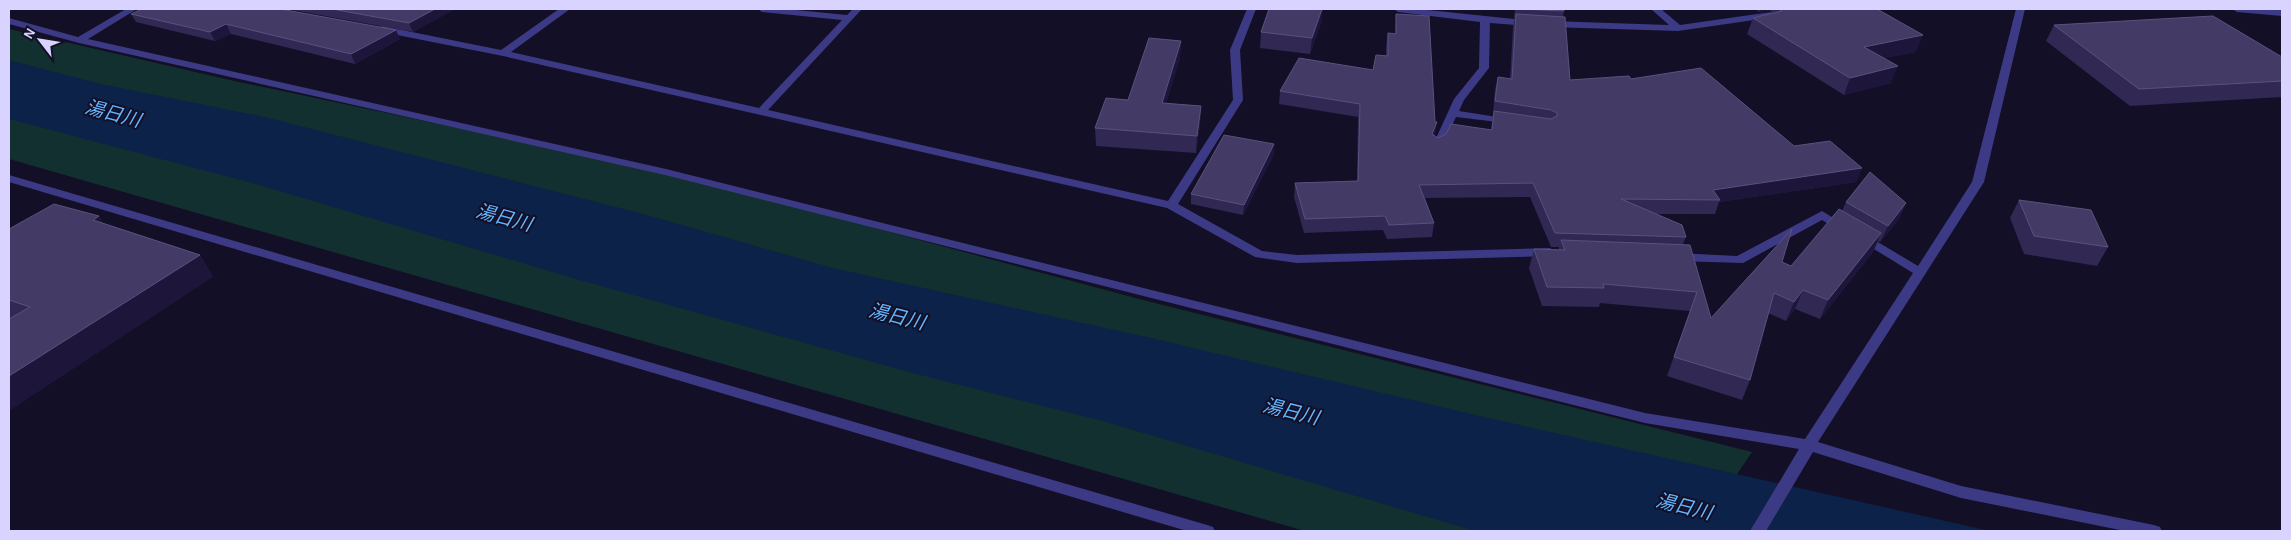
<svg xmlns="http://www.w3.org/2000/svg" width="2291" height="540" font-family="'Alegreya Sans','Noto Sans JP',sans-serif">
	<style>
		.green { fill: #12302f }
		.water { fill: #0c2248 }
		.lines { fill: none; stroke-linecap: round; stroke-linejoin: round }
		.minor { fill: #3d3a85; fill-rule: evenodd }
		.wall { fill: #312854 }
		.shaded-wall { fill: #1d163a }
		.building { fill: #433a66; stroke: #5a527e }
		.labels { text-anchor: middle; stroke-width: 4; stroke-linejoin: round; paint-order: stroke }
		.water-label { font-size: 19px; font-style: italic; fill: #62b6ff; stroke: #130f26 }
	</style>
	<rect width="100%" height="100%" fill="#130f26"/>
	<!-- green -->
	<path class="green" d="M 9,29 L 230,80 L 666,172 L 1143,300 L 1752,452 L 1699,531 L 1305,531 L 9,159 Z"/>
	<!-- water -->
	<path class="water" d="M 9,60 L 101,84 L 269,118 L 647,215 L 833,268 L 1147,337 L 1480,416 L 1990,531 L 1475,531 L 1106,422 L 905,371 L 576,279 L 252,183 L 9,119 Z"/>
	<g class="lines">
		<!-- minor -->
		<g class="minor">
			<path d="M 126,9 L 137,9 L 88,39 L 666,169 L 1645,413 L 1805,439 L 1913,273 L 1856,238 L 1862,234 L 1866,235 L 1918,266 L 1972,182 L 2016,9 L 2025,9 L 1984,182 L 1818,442 L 1961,486 L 2154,525 L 2160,527 L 2162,531 L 2125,531 L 1961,498 L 1813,452 L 1766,531 L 1750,531 L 1799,449 L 1645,423 L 665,175 L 79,43 L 9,24 L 9,18 L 78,37 Z"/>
			<path d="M 559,9 L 570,9 L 511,52 L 759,108 L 842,20 L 762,12 L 758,9 L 786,9 L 847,15 L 853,9 L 862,9 L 768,110 L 1168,201 L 1233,100 L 1230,50 L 1247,9 L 1256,9 L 1240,50 L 1243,100 L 1178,204 L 1262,251 L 1297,255 L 1550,248 L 1556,252 L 1550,256 L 1297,263 L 1255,257 L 1167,208 L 503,56 L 382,32 L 377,29 L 382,26 L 501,50 Z"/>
			<path d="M 1394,9 L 1418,9 L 1533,21 L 1535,23 L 1530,26 L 1490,23 L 1489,68 L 1464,100 L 1459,111 L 1510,119 L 1514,120 L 1514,124 L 1456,117 L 1441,149 L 1433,149 L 1432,147 L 1454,99 L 1479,68 L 1480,22 L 1398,12 Z"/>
			<path d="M 1651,9 L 1661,9 L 1680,25 L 1792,9 L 1814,9 L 1809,12 L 1678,31 L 1550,27 L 1545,24 L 1550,21 L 1669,25 Z"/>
			<path d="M 2232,9 L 2282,10 L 2282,16 L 2237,12 Z"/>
			<path d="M 9,175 L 1207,525 L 1213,527 L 1215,531 L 1187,531 L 9,182 Z"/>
			<path d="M 1822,211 L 1850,228 L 1848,231 L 1840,231 L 1822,220 L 1743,263 L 1677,261 L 1671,257 L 1677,253 L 1737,256 Z"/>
		</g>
	</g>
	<!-- wall -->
	<g class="wall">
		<path d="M 287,9 L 455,9 L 413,32 Z"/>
		<path d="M 1515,9 L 1564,9 L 1563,17 L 1570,80 L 1631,79 L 1794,146 L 1862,168 L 1856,182 L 1719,202 L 1715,214 L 1655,214 L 1686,237 L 1683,244 L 1711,318 L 1782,262 L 1791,266 L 1842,211 L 1846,202 L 1906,203 L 1899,219 L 1880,242 L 1878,241 L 1873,252 L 1820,319 L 1795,309 L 1786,321 L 1768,313 L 1750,380 L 1742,400 L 1667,376 L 1690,311 L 1600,303 L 1599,307 L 1542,306 L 1529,268 L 1534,249 L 1559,250 L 1559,247 L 1551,247 L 1530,197 L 1425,198 L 1434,223 L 1432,237 L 1387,239 L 1383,230 L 1304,233 L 1294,197 L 1295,183 L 1357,181 L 1358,117 L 1279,104 L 1280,91 L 1373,70 L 1386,56 L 1386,46 L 1388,33 L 1395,34 L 1396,14 L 1435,136 L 1438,138 L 1491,130 L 1493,115 L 1493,114 L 1495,90 L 1498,77 L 1510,79 L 1513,26 L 1515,18 L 1514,18 Z"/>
		<path d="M 1756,9 L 1877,9 L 1916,52 L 1883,58 L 1891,83 L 1844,95 L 1747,34 L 1753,18 L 1770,14 L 1771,10 L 1759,12 Z"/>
		<path d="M 131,14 L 400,39 L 355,64 L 231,34 L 215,41 L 136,22 Z"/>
		<path d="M 1322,20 L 1310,54 L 1260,48 L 1261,32 Z"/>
		<path d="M 2054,25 L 2282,57 L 2282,97 L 2130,106 L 2046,41 Z"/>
		<path d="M 1181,41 L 1180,58 L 1166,103 L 1201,106 L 1200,124 L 1196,153 L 1096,146 L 1095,128 L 1128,100 Z"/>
		<path d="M 1274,144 L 1274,154 L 1243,215 L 1191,204 L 1191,194 Z"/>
		<path d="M 2019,200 L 2108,247 L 2097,266 L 2024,254 L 2010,218 Z"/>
		<path d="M 99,216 L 103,223 L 200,255 L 213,277 L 9,318 L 9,229 Z"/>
	</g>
	<!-- shaded-wall -->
	<g class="shaded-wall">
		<path d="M 435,9 L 455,9 L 413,32 L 409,23 Z"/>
		<path d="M 1322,9 L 1323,9 L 1322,20 L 1310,54 L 1312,38 Z"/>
		<path d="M 1760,9 L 1772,9 L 1771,10 L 1759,12 Z"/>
		<path d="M 226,24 L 231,34 L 215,41 L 210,32 Z"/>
		<path d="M 396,30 L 400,39 L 355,64 L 351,54 Z"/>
		<path d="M 1923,35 L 1916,52 L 1857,64 L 1864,47 Z"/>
		<path d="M 1181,41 L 1180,58 L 1161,120 L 1162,103 Z"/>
		<path d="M 1898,66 L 1891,83 L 1844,95 L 1850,78 Z"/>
		<path d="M 1201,106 L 1200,124 L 1196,153 L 1197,136 Z"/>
		<path d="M 1437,122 L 1435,135 L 1432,134 Z"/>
		<path d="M 1274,144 L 1274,154 L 1243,215 L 1244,205 Z"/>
		<path d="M 1862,168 L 1856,182 L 1719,202 L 1720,200 L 1713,190 Z"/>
		<path d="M 1906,203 L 1899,219 L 1880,242 L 1888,226 Z"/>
		<path d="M 99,216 L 113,238 L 93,220 Z"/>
		<path d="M 1881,233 L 1873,252 L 1820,319 L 1828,300 Z"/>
		<path d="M 200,255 L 213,277 L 9,411 L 9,376 Z"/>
		<path d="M 1803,290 L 1795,309 L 1786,321 L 1794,302 Z"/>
	</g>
	<!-- building -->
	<g class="building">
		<path d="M 142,9 L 280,9 L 396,30 L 351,54 L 226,24 L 210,32 L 131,14 Z"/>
		<path d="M 332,9 L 435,9 L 409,23 Z"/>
		<path d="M 1269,9 L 1322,9 L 1312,38 L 1261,32 Z"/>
		<path d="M 1518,9 L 1564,9 L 1564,11 Z"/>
		<path d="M 1779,9 L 1877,9 L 1923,35 L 1864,47 L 1898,66 L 1850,78 L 1753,18 L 1782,11 Z"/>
		<path d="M 1396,14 L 1429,16 L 1435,122 L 1437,122 L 1432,134 L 1438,138 L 1446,134 L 1451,124 L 1492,130 L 1494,111 L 1551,119 L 1557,116 L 1557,113 L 1551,110 L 1495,101 L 1498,77 L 1512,79 L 1516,14 L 1565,17 L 1570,80 L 1629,76 L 1631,79 L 1701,68 L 1794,146 L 1830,141 L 1862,168 L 1713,190 L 1720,200 L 1621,199 L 1682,225 L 1686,237 L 1555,233 L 1533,183 L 1419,185 L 1434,223 L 1389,225 L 1385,216 L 1305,219 L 1295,183 L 1358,181 L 1360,104 L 1280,91 L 1299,58 L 1373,70 L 1376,55 L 1388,56 L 1388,33 L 1396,34 Z"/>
		<path d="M 2213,16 L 2282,57 L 2282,81 L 2139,89 L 2054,25 Z"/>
		<path d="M 1149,38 L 1181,41 L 1162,103 L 1201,106 L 1197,136 L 1095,128 L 1106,98 L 1128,100 Z"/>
		<path d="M 1224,135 L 1274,144 L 1244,205 L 1191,194 Z"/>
		<path d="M 1870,172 L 1906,203 L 1888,226 L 1846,202 Z"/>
		<path d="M 2019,200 L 2091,210 L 2108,247 L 2034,236 Z"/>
		<path d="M 54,204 L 99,216 L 93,220 L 200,255 L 9,376 L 9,319 L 30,307 L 9,300 L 9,229 Z"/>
		<path d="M 1839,209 L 1881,233 L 1828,300 L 1803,290 L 1794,302 L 1774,293 L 1750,380 L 1674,357 L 1697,292 L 1603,284 L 1604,288 L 1547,287 L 1534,249 L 1565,250 L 1561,240 L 1690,245 L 1711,318 L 1792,229 L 1782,262 L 1791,266 Z"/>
	</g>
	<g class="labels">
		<!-- water labels -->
		<g class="water-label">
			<text transform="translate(113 113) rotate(15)" y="7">湯日川</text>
			<text transform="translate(504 217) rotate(15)" y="7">湯日川</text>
			<text transform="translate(897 316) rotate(14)" y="7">湯日川</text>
			<text transform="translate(1291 411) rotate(14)" y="7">湯日川</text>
			<text transform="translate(1684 506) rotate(14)" y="7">湯日川</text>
		</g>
	</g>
	<!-- border -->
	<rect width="2291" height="540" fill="none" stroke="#d9d4ff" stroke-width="20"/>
	<!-- north arrow -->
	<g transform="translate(40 40) rotate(301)" stroke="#130f26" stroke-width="4" paint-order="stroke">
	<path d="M0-4L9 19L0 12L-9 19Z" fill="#d9d4ff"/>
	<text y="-8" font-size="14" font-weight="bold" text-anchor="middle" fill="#d9d4ff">N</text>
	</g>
</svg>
